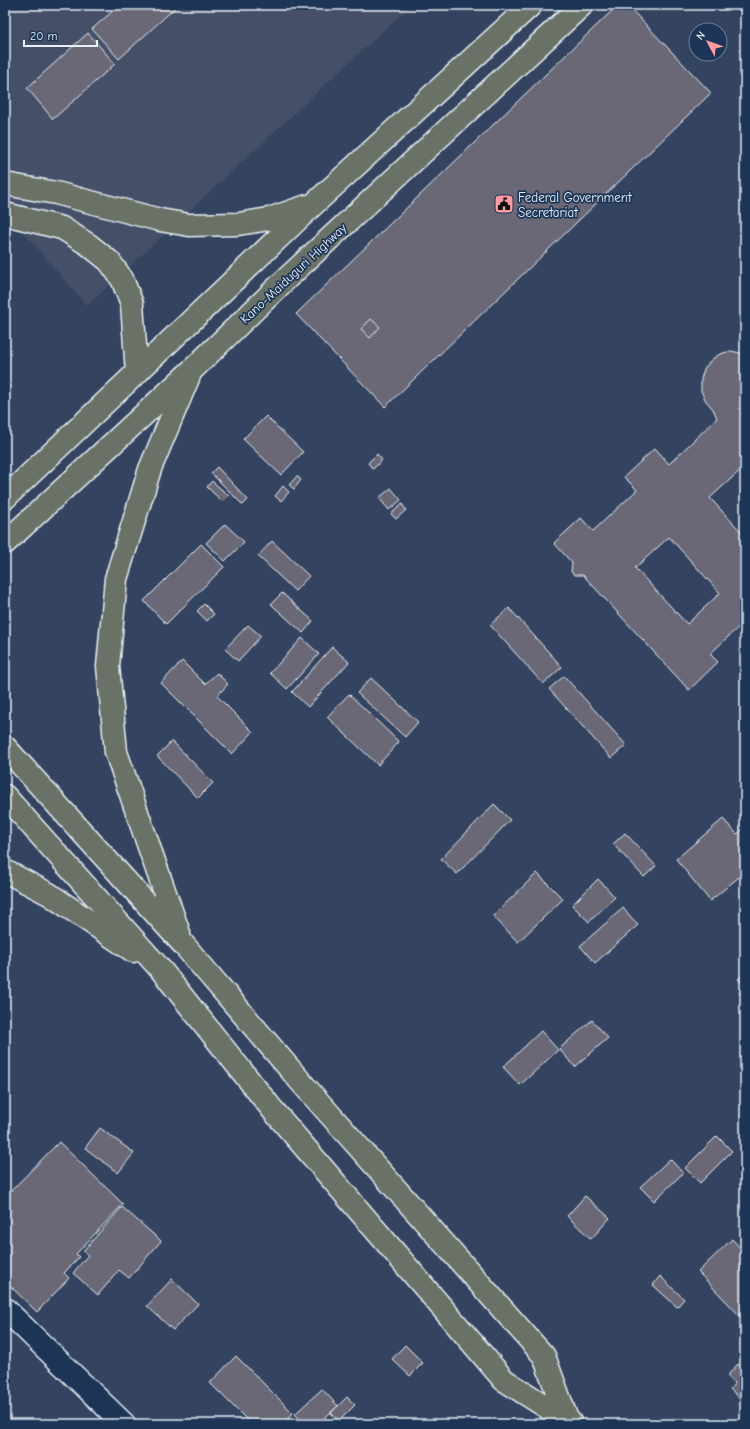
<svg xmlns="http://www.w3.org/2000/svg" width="750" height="1429" font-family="'Comic Neue',sans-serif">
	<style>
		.built { fill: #444f67 }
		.building { fill: #6b6876; stroke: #e8f1f8; fill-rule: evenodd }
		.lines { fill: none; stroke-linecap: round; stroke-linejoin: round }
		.minor-casing { stroke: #e8f1f8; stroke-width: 25 }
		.highway-casing { stroke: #e8f1f8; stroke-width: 25 }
		.minor { stroke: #1d3557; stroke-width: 22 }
		.highway { stroke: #6a7166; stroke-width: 22 }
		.labels { text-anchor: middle; stroke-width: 3.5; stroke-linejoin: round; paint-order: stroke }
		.poi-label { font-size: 13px; fill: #e8f1f8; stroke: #1d3557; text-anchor: start }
		.street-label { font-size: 13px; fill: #e8f1f8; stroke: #1d3557 }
	</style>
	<rect width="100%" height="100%" fill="#344460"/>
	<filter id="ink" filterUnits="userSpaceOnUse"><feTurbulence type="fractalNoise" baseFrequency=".025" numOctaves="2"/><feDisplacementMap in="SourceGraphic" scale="8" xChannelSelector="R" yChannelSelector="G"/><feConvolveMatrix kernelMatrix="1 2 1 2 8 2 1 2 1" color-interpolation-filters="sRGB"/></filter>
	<g filter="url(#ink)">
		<!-- built -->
		<path class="built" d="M 5,5 L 411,5 L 87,306 L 5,211 Z"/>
		<!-- building -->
		<g class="building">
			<path d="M 120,5 L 178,5 L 119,59 L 92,29 Z"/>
			<path d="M 618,5 L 627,5 L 711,93 L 385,407 L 296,314 Z"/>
			<path d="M 5,7 L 10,13 L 5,18 Z"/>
			<path d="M 88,33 L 115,64 L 53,119 L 27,88 Z"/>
			<path d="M 371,319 L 380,327 L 370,338 L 361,329 Z"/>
			<path d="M 731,351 L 745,354 L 745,466 L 710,498 L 745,536 L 745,621 L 710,654 L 718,662 L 689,690 L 583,575 L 575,575 L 571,572 L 572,563 L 554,543 L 581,518 L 593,531 L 637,490 L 624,477 L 655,448 L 669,464 L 717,418 L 713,409 L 706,401 L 701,391 L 701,379 L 704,369 L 711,360 L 720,354 ZM 669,537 L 720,593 L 687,624 L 635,568 Z"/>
			<path d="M 266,416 L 303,452 L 281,475 L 243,439 Z"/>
			<path d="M 377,454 L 382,460 L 373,469 L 368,463 Z"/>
			<path d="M 217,467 L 248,500 L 243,505 L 211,473 Z"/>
			<path d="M 297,476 L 301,480 L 294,489 L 289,485 Z"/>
			<path d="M 212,481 L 229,496 L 223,502 L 207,487 Z"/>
			<path d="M 283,486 L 289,492 L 281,501 L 275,496 Z"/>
			<path d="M 391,488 L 401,500 L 389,510 L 379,498 Z"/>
			<path d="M 402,504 L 406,510 L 396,519 L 391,514 Z"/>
			<path d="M 225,524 L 244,542 L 225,561 L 206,543 Z"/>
			<path d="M 272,541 L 309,576 L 295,591 L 258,556 Z"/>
			<path d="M 201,544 L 224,567 L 166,624 L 144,601 Z"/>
			<path d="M 282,593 L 313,621 L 303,633 L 271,604 Z"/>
			<path d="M 204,604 L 214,614 L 207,621 L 197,611 Z"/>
			<path d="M 509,608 L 562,667 L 543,684 L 490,625 Z"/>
			<path d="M 248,625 L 261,636 L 238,661 L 225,649 Z"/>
			<path d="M 302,638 L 319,654 L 287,689 L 270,673 Z"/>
			<path d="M 332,647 L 349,662 L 308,707 L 292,692 Z"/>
			<path d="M 182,661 L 205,684 L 217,673 L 228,684 L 217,696 L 253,732 L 232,754 L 161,683 Z"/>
			<path d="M 564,676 L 626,745 L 611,758 L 549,689 Z"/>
			<path d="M 371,678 L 418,722 L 405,737 L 357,693 Z"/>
			<path d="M 349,694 L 399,742 L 378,765 L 327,717 Z"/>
			<path d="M 172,741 L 213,783 L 198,798 L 157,756 Z"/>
			<path d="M 494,804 L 510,820 L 457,874 L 441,859 Z"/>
			<path d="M 723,819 L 737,834 L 742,830 L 745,834 L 745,872 L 710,901 L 676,859 Z"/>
			<path d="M 625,833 L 656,866 L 644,877 L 613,844 Z"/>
			<path d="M 537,873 L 563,899 L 518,942 L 493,916 Z"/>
			<path d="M 598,879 L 615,897 L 589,922 L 572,905 Z"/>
			<path d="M 623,908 L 638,925 L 595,963 L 580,946 Z"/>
			<path d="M 745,973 L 745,987 L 738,979 Z"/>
			<path d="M 745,988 L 745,1000 L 739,993 Z"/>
			<path d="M 592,1020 L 608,1038 L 575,1067 L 559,1049 Z"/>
			<path d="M 541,1031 L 558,1050 L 520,1085 L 503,1067 Z"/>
			<path d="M 100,1128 L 134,1153 L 118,1173 L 85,1148 Z"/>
			<path d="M 717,1136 L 732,1151 L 700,1183 L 685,1168 Z"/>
			<path d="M 59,1142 L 123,1204 L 76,1254 L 79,1257 L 64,1273 L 69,1278 L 37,1312 L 5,1281 L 5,1197 Z"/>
			<path d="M 670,1159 L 683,1173 L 654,1201 L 640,1187 Z"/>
			<path d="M 585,1196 L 610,1218 L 591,1239 L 567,1216 Z"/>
			<path d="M 122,1207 L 161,1241 L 129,1278 L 119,1270 L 98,1295 L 73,1273 L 88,1255 L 83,1251 Z"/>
			<path d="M 732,1239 L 745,1253 L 744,1320 L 698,1272 Z"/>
			<path d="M 660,1276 L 684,1299 L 677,1307 L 653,1285 Z"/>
			<path d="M 172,1279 L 198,1304 L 173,1330 L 147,1306 Z"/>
			<path d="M 405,1345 L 423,1363 L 410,1376 L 392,1359 Z"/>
			<path d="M 236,1356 L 293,1413 L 283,1424 L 247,1424 L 249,1422 L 210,1383 Z"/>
			<path d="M 738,1364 L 745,1370 L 745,1394 L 741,1399 L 730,1389 L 735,1383 L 727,1376 Z"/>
			<path d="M 322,1389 L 338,1406 L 318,1424 L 304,1424 L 295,1414 Z"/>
			<path d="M 347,1397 L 355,1405 L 339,1421 L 331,1413 Z"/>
		</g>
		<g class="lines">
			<defs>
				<path id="minor" d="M 5,1309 L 124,1424"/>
				<g id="highway">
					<path d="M 5,184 L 56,193 L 160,220 L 189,225 L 238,224 L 269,219 L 307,206"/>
					<path d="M 5,214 L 62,228 L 89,245 L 109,261 L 122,279 L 132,304 L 137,373"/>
					<path d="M 5,498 L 314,204 L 531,5"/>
					<path d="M 5,543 L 192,370 L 285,280 L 582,5"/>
					<path d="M 5,747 L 183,944 L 301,1082 L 544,1356 L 567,1419"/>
					<path d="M 5,796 L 162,971 L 272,1109 L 504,1380 L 570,1422"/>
					<path d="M 5,871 L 49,894 L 133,951"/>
					<path d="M 179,933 L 116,752 L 108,666 L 116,579 L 150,469 L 189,376"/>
				</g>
			</defs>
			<!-- minor casing -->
			<use href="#minor" class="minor-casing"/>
			<!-- highway casing -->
			<use href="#highway" class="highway-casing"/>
			<!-- minor -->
			<use href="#minor" class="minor"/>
			<!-- highway -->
			<use href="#highway" class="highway"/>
		</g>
	</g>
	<!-- icons -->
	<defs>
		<symbol id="civic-square" viewBox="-11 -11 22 22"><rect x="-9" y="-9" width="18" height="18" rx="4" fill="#ff9aa2" stroke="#1d3557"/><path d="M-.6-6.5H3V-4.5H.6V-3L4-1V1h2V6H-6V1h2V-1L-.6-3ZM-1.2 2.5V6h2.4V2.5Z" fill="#111"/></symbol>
	</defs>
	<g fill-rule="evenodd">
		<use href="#civic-square" x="493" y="193" width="22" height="22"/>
	</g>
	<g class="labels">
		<!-- poi labels -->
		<g class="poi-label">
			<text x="518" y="202">Federal Government<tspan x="518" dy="15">Secretariat</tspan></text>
		</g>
		<!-- street labels -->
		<g class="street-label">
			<text transform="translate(293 273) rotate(-43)" y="5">Kano-Maiduguri Highway</text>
		</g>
	</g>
	<!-- margin -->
	<rect width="750" height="1429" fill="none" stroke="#1d3557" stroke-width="20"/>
	<rect x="10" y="10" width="730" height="1409" fill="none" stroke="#e8f1f8" stroke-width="1.5" filter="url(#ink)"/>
	<!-- north arrow -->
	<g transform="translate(708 42) rotate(311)"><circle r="19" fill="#1d3557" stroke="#6e8097"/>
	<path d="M0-3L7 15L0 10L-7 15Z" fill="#ff9aa2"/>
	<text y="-6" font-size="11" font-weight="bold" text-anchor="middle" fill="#e8f1f8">N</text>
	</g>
	<!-- scale -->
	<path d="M24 40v6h73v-6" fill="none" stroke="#e8f1f8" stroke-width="2"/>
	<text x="30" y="40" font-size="12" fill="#e8f1f8" stroke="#1d3557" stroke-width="3" paint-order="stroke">20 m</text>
</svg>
